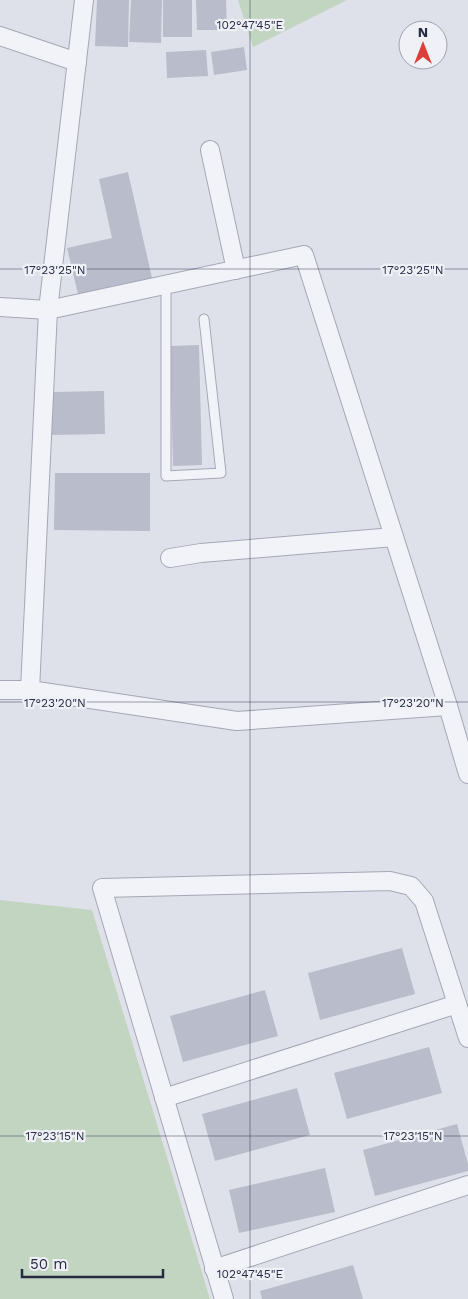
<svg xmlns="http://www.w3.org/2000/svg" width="468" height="1299" font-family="'Work Sans',sans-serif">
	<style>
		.green { fill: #c1d5c0 }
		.building { fill: #b9bcca }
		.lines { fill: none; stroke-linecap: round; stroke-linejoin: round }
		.service-casing { stroke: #a4a7b5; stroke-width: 11 }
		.minor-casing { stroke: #a4a7b5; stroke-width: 20 }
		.service { stroke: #f2f3f8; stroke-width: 9 }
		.minor { stroke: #f2f3f8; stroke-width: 18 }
		.ticks { fill: none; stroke: #262b43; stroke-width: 1; stroke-opacity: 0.45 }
		.ticks-label { font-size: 12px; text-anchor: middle; fill: #262b43; stroke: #eff1f7; stroke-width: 4.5; stroke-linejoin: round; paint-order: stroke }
	</style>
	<rect width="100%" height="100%" fill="#dfe1ea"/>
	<!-- green -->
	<g class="green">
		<path d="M 238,0 L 347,0 L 253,47 Z"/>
		<path d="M 0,900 L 92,910 L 210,1299 L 0,1299 Z"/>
	</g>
	<!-- building -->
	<g class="building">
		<path d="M 97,0 L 129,0 L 128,47 L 95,46 Z"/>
		<path d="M 131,0 L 162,0 L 161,43 L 129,42 Z"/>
		<rect x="163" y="0" width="29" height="37"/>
		<path d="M 196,0 L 226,0 L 227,30 L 197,30 Z"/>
		<path d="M 244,47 L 247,70 L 214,75 L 211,52 Z"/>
		<path d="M 206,50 L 208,76 L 167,78 L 166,52 Z"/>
		<path d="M 128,172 L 152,278 L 78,294 L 67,248 L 112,238 L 99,179 Z"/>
		<path d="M 199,345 L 202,465 L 173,466 L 170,346 Z"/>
		<path d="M 104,391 L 105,434 L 52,435 L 51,392 Z"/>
		<path d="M 55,473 L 150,473 L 150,531 L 54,530 Z"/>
		<path d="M 402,948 L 415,994 L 320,1020 L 308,973 Z"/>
		<path d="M 265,990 L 278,1036 L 183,1062 L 170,1016 Z"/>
		<path d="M 429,1047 L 442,1093 L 347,1119 L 334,1073 Z"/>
		<path d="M 297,1088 L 310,1135 L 215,1161 L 202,1114 Z"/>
		<path d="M 457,1124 L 468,1164 L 468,1171 L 375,1196 L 363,1150 Z"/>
		<path d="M 325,1168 L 335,1212 L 239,1233 L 229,1190 Z"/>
		<path d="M 353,1265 L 363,1299 L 262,1299 L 260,1291 Z"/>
	</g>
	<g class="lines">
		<defs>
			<path id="service" d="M 166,285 L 166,476 L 221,473 L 204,319"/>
			<g id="minor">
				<path d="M 0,36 L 77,62"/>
				<path d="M 210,150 L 236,270"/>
				<path d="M 0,307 L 48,310 L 304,255 L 448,706 L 468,774"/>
				<path d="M 170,558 L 201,553 L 394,537"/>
				<path d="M 0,690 L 30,690 L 237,721 L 448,706"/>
				<path d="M 30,690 L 48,310 L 84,0"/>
				<path d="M 164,1098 L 457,1004"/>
				<path d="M 214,1269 L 468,1185"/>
				<path d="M 224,1299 L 102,888 L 390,881 L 411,886 L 424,901 L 468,1038"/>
			</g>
		</defs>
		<!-- service casing -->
		<use href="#service" class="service-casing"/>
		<!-- minor casing -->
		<use href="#minor" class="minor-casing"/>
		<!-- service -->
		<use href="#service" class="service"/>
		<!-- minor -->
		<use href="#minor" class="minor"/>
	</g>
	<!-- ticks -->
	<path class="ticks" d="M 250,0 L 250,1299M 0,269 L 468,269M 0,702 L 468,702M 0,1136 L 468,1136"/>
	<g class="ticks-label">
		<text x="250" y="29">102°47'45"E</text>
		<text x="55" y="274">17°23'25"N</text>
		<text x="413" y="274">17°23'25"N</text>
		<text x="55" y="707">17°23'20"N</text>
		<text x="413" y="707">17°23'20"N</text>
		<text x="55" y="1140">17°23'15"N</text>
		<text x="413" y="1140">17°23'15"N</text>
		<text x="250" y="1278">102°47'45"E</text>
	</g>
	<!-- north arrow -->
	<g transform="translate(423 45)"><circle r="24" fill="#eff1f7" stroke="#9fa2af"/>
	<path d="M0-4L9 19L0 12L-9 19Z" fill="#da3f39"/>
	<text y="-8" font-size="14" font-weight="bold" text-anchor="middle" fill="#262b43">N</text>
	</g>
	<!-- scale -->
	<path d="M22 1269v8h141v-8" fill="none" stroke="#262b43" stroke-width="2.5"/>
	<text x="30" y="1269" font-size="15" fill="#262b43" stroke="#eff1f7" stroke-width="4" paint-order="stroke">50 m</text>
</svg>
